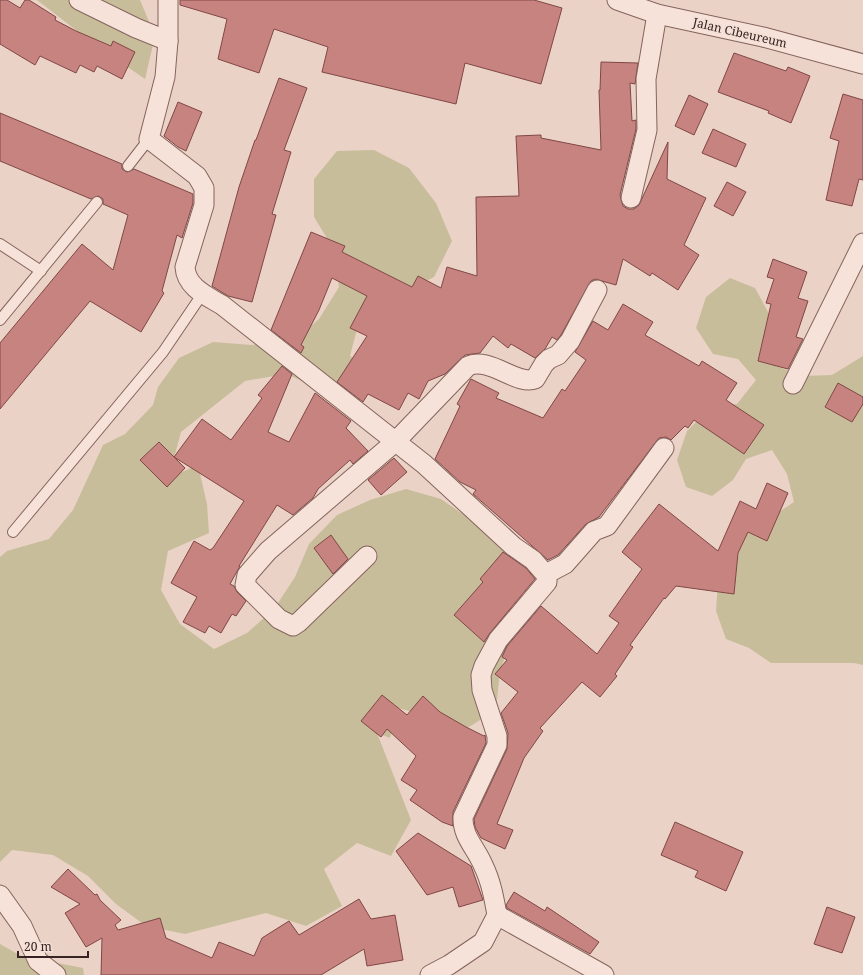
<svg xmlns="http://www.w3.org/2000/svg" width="863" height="975" font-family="'Noto Serif',serif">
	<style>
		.green { fill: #c8bd9b }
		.building { fill: #c6837f; stroke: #814745 }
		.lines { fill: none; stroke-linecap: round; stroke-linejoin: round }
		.service-casing { stroke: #84645d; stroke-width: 12 }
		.minor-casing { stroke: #84645d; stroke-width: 21 }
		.service { stroke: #f6e2d8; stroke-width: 10 }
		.minor { stroke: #f6e2d8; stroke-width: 19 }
		.labels { text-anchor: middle; stroke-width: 3; stroke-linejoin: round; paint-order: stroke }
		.street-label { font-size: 12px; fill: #362220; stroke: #f3dfd5 }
	</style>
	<rect width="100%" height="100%" fill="#ebd2c6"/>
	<!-- green -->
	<g class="green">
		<path d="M 37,0 L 140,0 L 155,36 L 145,79 L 94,44 Z"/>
		<path d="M 374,150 L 409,168 L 436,203 L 452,241 L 434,277 L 361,314 L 350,356 L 353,358 L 363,394 L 333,388 L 323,390 L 286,374 L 245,381 L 181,432 L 174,458 L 182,472 L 198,465 L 207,504 L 209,533 L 168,551 L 161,590 L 180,624 L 214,649 L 247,633 L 274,609 L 295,577 L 309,544 L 337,515 L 370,500 L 406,489 L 441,499 L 474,522 L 505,551 L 527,588 L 505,600 L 516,630 L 500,670 L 496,710 L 461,732 L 424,715 L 398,708 L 390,738 L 377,733 L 411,820 L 391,856 L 357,843 L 324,869 L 342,906 L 306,926 L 266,913 L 185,934 L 146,926 L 116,904 L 88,876 L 53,855 L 12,850 L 0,862 L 0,557 L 7,551 L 49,539 L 73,510 L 103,445 L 125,434 L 153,405 L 158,387 L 179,358 L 213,342 L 252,345 L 280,342 L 289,345 L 319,319 L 339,287 L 333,248 L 314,217 L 314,179 L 337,151 Z"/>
		<path d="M 730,278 L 755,288 L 768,312 L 776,366 L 802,376 L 832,375 L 863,356 L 863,665 L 854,663 L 771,663 L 749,648 L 726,639 L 716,611 L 718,581 L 741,527 L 779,512 L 794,502 L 787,474 L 772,450 L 746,459 L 733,480 L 712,496 L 686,487 L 677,460 L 687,431 L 708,410 L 737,404 L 756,380 L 738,359 L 713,354 L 696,328 L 706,297 Z"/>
		<path d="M 0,944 L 30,961 L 47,961 L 83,968 L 84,975 L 0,975 Z"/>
	</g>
	<!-- building -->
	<g class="building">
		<path d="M 0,0 L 7,0 L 20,8 L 25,0 L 29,0 L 56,17 L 55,20 L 76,31 L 111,46 L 113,41 L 135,52 L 122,79 L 97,66 L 94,72 L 80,65 L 76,73 L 40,56 L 35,65 L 0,44 Z"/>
		<path d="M 180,0 L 534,0 L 562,8 L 541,84 L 465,63 L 456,104 L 322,72 L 328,47 L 274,29 L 259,73 L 218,59 L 227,19 L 180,5 Z"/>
		<path d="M 734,53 L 786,71 L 788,67 L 810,76 L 791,123 L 768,113 L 769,111 L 718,92 Z"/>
		<path d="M 601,62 L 638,63 L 635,84 L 630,83 L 632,121 L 636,120 L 636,129 L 620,195 L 623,206 L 628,209 L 634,209 L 639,205 L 668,142 L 667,179 L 706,198 L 684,245 L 699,255 L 678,290 L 652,273 L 650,276 L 623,259 L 616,285 L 595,279 L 591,281 L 561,335 L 557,340 L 552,337 L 545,349 L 535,358 L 511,344 L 508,348 L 493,336 L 480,353 L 465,355 L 445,374 L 428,381 L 419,399 L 408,393 L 399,410 L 368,394 L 363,402 L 337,382 L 367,336 L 350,328 L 367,296 L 332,278 L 319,310 L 301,345 L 304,347 L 301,353 L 271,330 L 311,232 L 345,246 L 342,252 L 412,287 L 418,276 L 441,288 L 447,267 L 477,276 L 476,197 L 519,196 L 516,136 L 541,135 L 541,138 L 601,150 L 599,90 L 600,90 Z"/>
		<path d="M 279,78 L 307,88 L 284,150 L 291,152 L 272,214 L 276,215 L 252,302 L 228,296 L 212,286 L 239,187 L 255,140 L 256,140 Z"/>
		<path d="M 843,94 L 863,100 L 863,180 L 859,179 L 852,206 L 826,200 L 839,141 L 830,138 Z"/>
		<path d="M 689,95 L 708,104 L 694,135 L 675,126 Z"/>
		<path d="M 178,102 L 202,112 L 186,151 L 178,147 L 164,136 Z"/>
		<path d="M 0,113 L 122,164 L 122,169 L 127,172 L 134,169 L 193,194 L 193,203 L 182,238 L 177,235 L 162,291 L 164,293 L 141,332 L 90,301 L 0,409 L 0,343 L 82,244 L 113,270 L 128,215 L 103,204 L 103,199 L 98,196 L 91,199 L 0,161 Z"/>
		<path d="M 713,129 L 746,144 L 736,167 L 702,153 Z"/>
		<path d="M 727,182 L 746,192 L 733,216 L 714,206 Z"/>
		<path d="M 773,259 L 807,272 L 798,298 L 808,301 L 796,337 L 803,339 L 788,369 L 758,361 L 771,304 L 766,303 L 774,279 L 767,277 Z"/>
		<path d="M 623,304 L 653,322 L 645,335 L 699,366 L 702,361 L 737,383 L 726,400 L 764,425 L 744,454 L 694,420 L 688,428 L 685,426 L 671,440 L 666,437 L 659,438 L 599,517 L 586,524 L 558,555 L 548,560 L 473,494 L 476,490 L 460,482 L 435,459 L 460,406 L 457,404 L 471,379 L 499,393 L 496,398 L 543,418 L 562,389 L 565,391 L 586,360 L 575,352 L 593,321 L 608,330 Z"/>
		<path d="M 282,366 L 292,374 L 268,432 L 289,442 L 315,393 L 351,421 L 346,428 L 368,451 L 353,464 L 350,460 L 318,489 L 313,498 L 293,515 L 277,505 L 239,566 L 240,566 L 230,584 L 234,586 L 237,592 L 246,601 L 236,616 L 232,614 L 221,633 L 209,626 L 205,633 L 183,622 L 197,597 L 171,583 L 194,541 L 210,550 L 213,548 L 244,501 L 174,457 L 202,419 L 231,440 L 262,398 L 258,395 Z"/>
		<path d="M 838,383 L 863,397 L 863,404 L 852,422 L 825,407 Z"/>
		<path d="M 159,442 L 185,468 L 167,487 L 140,460 Z"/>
		<path d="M 394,458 L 407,472 L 381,495 L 368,480 Z"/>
		<path d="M 767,483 L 788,493 L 767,541 L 748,532 L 738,553 L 734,594 L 676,586 L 665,599 L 664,598 L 630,645 L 633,647 L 615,674 L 617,676 L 600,697 L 582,682 L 540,728 L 543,731 L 524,758 L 497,824 L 513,830 L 505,849 L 481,838 L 475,827 L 474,819 L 507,749 L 508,733 L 501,713 L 518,692 L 495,674 L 507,660 L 502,657 L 507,646 L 541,606 L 597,654 L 619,623 L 609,616 L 642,569 L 622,552 L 659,504 L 718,551 L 740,501 L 756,509 Z"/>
		<path d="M 331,535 L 348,559 L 333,574 L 314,548 Z"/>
		<path d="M 503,552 L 526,568 L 535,579 L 490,633 L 484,642 L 454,615 L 483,582 L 480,579 Z"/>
		<path d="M 382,695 L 407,715 L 423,696 L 440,712 L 466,727 L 484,736 L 485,735 L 486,743 L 453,812 L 453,826 L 442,822 L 410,800 L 417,790 L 401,780 L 416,756 L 387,729 L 381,737 L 361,721 Z"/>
		<path d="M 675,822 L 743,852 L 726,891 L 695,877 L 698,871 L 661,855 Z"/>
		<path d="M 418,833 L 471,866 L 483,900 L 459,907 L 453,887 L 427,895 L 396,851 Z"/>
		<path d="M 68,869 L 95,895 L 97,894 L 100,900 L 121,920 L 115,925 L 118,930 L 160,918 L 166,938 L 212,958 L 219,942 L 254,956 L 262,938 L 289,921 L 299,935 L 359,899 L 371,919 L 395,915 L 403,960 L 367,966 L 364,949 L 321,975 L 101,975 L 102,938 L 86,947 L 65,913 L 80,904 L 51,887 Z"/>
		<path d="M 514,892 L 545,911 L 547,907 L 599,942 L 590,954 L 507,908 L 506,905 Z"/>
		<path d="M 827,907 L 855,917 L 842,953 L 814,944 Z"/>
	</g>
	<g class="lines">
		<defs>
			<g id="service">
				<path d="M 128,166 L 149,139"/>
				<path d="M 0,244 L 41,271"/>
				<path d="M 0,320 L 97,202"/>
				<path d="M 13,532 L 163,352 L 203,293"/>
			</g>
			<g id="minor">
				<path d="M 79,0 L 136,28 L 168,41"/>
				<path d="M 168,0 L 168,41 L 165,77 L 149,139 L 197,176 L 204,188 L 204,205 L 185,267 C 186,287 207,296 222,305 L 424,464 L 513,546 L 533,560 L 547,576 L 547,582 L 498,640 L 484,666 L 481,675 L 482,690 L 497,736 L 497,745 L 463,817 C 462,836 476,848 483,865 C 491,881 494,898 497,915"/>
				<path d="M 617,0 L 657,14 L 763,37 L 863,64"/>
				<path d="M 631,198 L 647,130 L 646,79 L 657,14"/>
				<path d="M 793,384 L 863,243"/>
				<path d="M 367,556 L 299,622 L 293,626 L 279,619 L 245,585 L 247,575 L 268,551 L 395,442 L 468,366 C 489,356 517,386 535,379 L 544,364 L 549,359 L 558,355 L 570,341 L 597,290"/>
				<path d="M 546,574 L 565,564 L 594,531 L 607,526 L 664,448"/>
				<path d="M 0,895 L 22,926 L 38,961 L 56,975"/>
				<path d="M 430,975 L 449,965 L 483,942 L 497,915 L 604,975"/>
			</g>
		</defs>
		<!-- service casing -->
		<use href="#service" class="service-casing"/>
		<!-- minor casing -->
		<use href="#minor" class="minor-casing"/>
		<!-- service -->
		<use href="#service" class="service"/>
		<!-- minor -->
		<use href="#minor" class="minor"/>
	</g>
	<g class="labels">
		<!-- street labels -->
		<g class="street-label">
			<text transform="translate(740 33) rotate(13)" y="4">Jalan Cibeureum</text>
		</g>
	</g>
	<!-- scale -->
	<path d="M18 951v6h70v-6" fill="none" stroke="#362220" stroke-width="2"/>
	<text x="24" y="951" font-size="12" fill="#362220" stroke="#f3dfd5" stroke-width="3" paint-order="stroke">20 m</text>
</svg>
